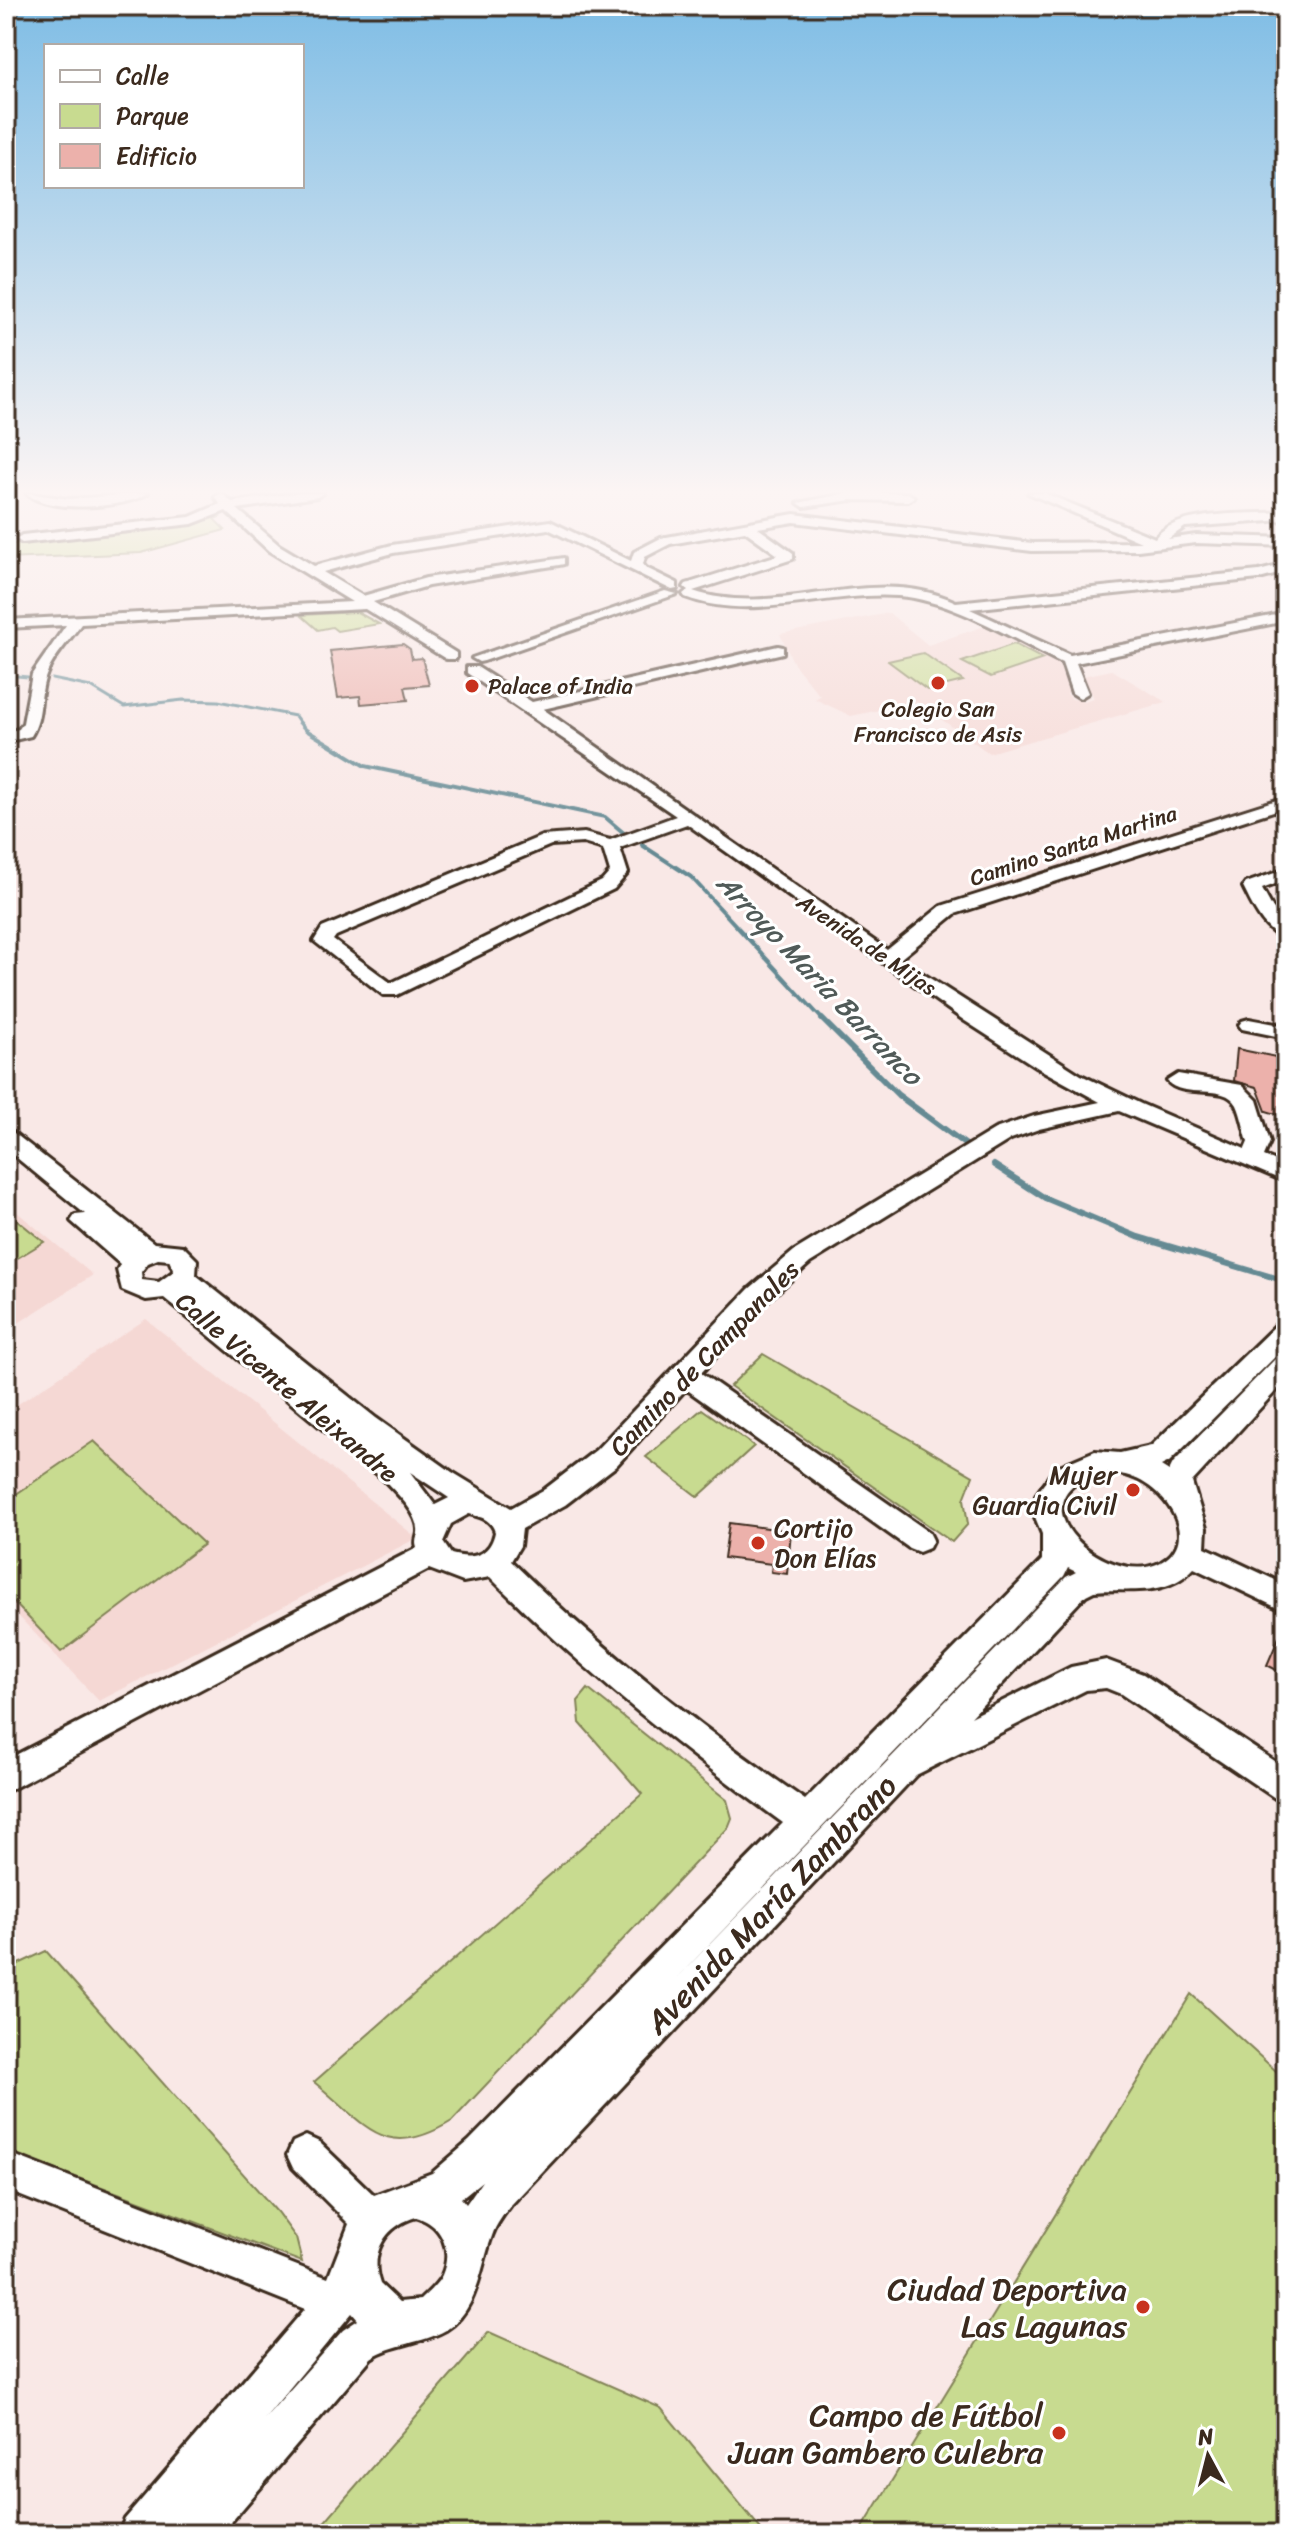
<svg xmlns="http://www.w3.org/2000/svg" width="1292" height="2540" font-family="Sriracha,sans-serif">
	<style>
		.built { fill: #f5d8d4 }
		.green { fill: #c8db90; stroke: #828257; stroke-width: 2 }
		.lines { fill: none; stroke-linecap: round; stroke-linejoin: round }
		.stream-far2 { stroke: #658a93; stroke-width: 3 }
		.stream-far1 { stroke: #658a93; stroke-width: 4 }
		.stream { stroke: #658a93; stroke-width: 6 }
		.building { fill: #ecb1ab; stroke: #3b2a1e; stroke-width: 2 }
		.street-casing { stroke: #3b2a1e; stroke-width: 6 }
		.street { fill: #fff; fill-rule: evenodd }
		.poi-dot { fill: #c8321e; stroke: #fff; stroke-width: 3 }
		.labels { text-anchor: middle; stroke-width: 6; stroke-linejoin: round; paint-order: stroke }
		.far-poi-label { font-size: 22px; fill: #3b2a1e; stroke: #fff; text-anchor: start }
		.far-street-label { font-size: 22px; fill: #3b2a1e; stroke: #fff }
		.street-label { font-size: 26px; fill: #3b2a1e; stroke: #fff }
		.poi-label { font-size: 26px; fill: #3b2a1e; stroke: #fff; text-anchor: end }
		.water-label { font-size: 28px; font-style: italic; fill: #505a58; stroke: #fff }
		.near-street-label { font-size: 32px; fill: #3b2a1e; stroke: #fff }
		.near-poi-label { font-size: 32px; fill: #3b2a1e; stroke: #fff; text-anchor: end }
	</style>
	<rect width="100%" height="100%" fill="#f9e8e6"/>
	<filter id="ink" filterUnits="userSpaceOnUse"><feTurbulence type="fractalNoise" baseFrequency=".0125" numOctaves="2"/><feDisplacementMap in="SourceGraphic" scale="16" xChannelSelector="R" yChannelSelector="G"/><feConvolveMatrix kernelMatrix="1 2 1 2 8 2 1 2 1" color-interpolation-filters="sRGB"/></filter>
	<g filter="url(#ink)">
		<!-- built -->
		<g class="built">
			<path d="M 889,613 L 928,645 L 985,626 L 1059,664 L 1069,690 L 1067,694 L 1072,699 L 1084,701 L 1094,698 L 1083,676 L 1112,670 L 1166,702 L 989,753 L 917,702 L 851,716 L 815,699 L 820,696 L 794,664 L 780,634 Z"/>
			<path d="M 6,1203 L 93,1275 L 6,1331 Z"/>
			<path d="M 146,1319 L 417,1538 L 99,1701 L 6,1603 L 6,1412 Z"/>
		</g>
		<!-- green -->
		<g class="green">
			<path d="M 216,514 L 220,517 L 214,519 L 225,530 L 141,553 L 6,559 L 6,546 L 34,539 Z"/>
			<path d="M 357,612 L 379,624 L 337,631 L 332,627 L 318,630 L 301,615 Z"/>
			<path d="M 1014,644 L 1043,659 L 991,677 L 962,662 Z"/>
			<path d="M 923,653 L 963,681 L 927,690 L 888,661 Z"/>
			<path d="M 6,1211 L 44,1242 L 6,1265 Z"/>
			<path d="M 763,1354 L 973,1476 L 964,1499 L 968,1524 L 952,1542 L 730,1386 Z"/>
			<path d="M 702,1409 L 754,1446 L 698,1497 L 646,1457 Z"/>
			<path d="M 94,1441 L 204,1544 L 61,1652 L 6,1594 L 6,1501 Z"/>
			<path d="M 588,1689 L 727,1800 L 732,1818 L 728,1828 L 452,2121 C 384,2163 366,2124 314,2082 L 642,1794 L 580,1723 L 578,1701 Z"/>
			<path d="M 46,1951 L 277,2212 L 296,2238 L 302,2262 L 6,2151 L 6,1970 Z"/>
			<path d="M 1191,1994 L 1286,2080 L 1286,2534 L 859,2534 Z"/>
			<path d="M 489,2332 L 661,2408 L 765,2534 L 314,2534 Z"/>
		</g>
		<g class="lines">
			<!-- stream-far2 -->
			<g class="stream-far2">
				<path d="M 6,675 L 28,677"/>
				<path d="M 52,679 L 91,687 L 124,707 L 183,700 L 218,701 L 295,716 L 301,724"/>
			</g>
			<!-- stream-far1 -->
			<g class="stream-far1">
				<path d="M 299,722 L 306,730 L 365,766 L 605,817 L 625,834"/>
				<path d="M 642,845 L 691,877 L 824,1021"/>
			</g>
			<!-- stream -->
			<g class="stream">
				<path d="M 822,1019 L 898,1095 L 966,1145"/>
				<path d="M 994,1165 L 1045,1198 L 1138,1237 L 1286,1281"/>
			</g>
		</g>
		<!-- building -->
		<g class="building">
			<path d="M 403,644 L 410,649 L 412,659 L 422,658 L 429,685 L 405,687 L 408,700 L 361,704 L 360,696 L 338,698 L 330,651 Z"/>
			<path d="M 1237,1049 L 1286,1059 L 1286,1117 L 1266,1111 L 1257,1087 L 1234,1081 Z"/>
			<path d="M 729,1523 L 791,1531 L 787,1574 L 771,1572 L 772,1564 L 724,1558 Z"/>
			<path d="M 1286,1621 L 1286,1675 L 1267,1665 Z"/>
		</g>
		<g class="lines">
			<defs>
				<g id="street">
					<path d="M 26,493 L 69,499 L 148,493 C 125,509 47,513 26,493 Z"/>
					<path d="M 221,493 L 232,502 L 295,493 L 323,493 L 317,497 L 237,509 L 279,545 L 314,566 L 392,545 L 550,521 L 631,561 L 634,552 L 661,538 L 794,514 L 1032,543 L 1141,542 L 1028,493 L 1044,493 L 1155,538 C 1177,509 1250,515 1286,512 L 1286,520 L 1185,527 L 1168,539 L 1196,535 L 1286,538 L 1286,546 L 1196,543 L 1138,550 L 1032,551 L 794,522 L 758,528 L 793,553 L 793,559 L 693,591 C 778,620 872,562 956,602 L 1259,571 L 1286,564 L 1286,572 L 1259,579 L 970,609 L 1070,655 L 1286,613 L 1286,621 L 1076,663 L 1088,693 L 1080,698 L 1072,693 L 1062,663 C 1013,639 952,600 898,596 C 828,591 752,623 685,597 L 683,594 L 688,590 L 684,587 L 686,584 L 778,555 L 745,531 L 670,544 L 645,557 L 643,564 L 646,568 L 677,583 L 677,589 L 672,590 L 548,529 L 393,553 L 323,572 L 363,596 L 426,578 L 564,558 L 564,564 L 559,565 L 428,586 L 373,602 L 456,653 L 456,659 L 446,659 L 365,609 L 81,624 C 70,640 54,656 47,673 C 38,694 44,716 31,736 L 6,742 L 6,732 L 19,729 L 23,723 L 32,674 L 66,625 L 6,628 L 6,620 L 352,602 L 269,551 L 226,511 L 192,524 L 22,543 L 16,539 L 22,535 L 190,517 L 220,504 L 215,497 Z"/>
					<path d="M 848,493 L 908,493 L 914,497 L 908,501 L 851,500 L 804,507 L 798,503 Z"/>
					<path d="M 665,591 L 677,594 L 484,661 L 479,662 L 472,658 Z"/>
					<path d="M 778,646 L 783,647 L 783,653 L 543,709 L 887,950 L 941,906 L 1286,797 L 1286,807 L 955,914 L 900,959 L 1081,1075 L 1141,1104 L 1245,1149 L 1248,1142 C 1244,1130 1242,1116 1237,1105 C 1225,1082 1182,1100 1167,1081 L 1178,1074 L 1242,1085 L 1257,1100 L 1270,1142 L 1264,1156 L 1286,1165 L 1286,1182 L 1119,1111 L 1039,1129 L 1011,1139 L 810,1263 L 767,1301 L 701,1373 L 929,1532 L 933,1540 L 929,1548 L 919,1552 L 909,1548 L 686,1389 L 616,1466 L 565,1505 L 522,1529 L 520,1546 L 511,1561 C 602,1650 701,1728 805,1800 L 1042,1560 L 1042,1534 L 1035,1517 L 1036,1495 L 1055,1468 L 1095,1451 L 1120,1453 L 1151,1446 L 1277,1324 L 1286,1322 L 1286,1346 L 1169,1462 L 1161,1466 L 1169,1471 L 1173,1463 L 1277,1357 L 1286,1354 L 1286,1380 L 1192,1482 L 1206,1528 L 1205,1547 L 1286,1585 L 1286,1612 L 1194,1568 C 1166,1598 1129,1588 1094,1591 L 1086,1595 L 971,1717 L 1071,1667 L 1106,1660 L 1143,1674 L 1286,1769 L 1286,1802 L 1275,1798 L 1121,1694 L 1106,1688 L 1086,1690 L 916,1775 L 511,2205 C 504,2214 496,2224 492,2236 C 480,2268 478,2310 446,2330 C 422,2344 394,2343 371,2358 L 221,2534 L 171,2534 L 174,2527 L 168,2534 L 118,2534 L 125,2519 L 305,2309 L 6,2190 L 6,2152 L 328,2278 L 349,2224 L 293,2168 L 287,2155 L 293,2142 L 306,2136 L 319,2142 L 374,2195 L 432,2173 L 469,2141 L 783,1823 C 679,1748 580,1668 490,1577 L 463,1582 L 429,1569 L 6,1792 L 6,1760 L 417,1548 C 414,1539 419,1537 418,1529 C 417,1511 394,1491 383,1479 L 164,1298 L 146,1300 L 122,1290 L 117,1270 L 120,1264 L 71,1221 L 75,1215 L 85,1214 L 6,1149 L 6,1131 L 14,1133 L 154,1243 L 183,1246 L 197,1260 L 196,1275 L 376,1418 L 452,1472 L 511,1508 L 545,1489 L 596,1450 L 749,1289 L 794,1251 L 995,1129 L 1034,1116 L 1100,1102 L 1038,1068 L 965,1021 L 687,824 L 620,848 L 628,873 L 614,889 L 397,995 L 383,995 L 314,941 L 322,928 L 542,836 L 584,833 L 610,840 L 676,816 L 467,673 L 467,667 L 477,667 L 532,702 ZM 583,843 L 603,849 L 610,872 L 602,881 L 391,983 L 333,940 L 336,936 L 551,845 ZM 158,1259 L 169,1260 L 174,1271 L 159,1282 L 142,1280 L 141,1272 L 148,1263 ZM 410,1472 L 449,1498 L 435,1505 ZM 1098,1473 C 1110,1473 1123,1473 1134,1478 C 1162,1488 1198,1533 1167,1558 C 1123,1594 1025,1520 1076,1483 C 1082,1479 1091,1476 1098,1473 ZM 469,1514 C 481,1517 491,1519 495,1532 C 490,1556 472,1560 451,1554 L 443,1542 L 451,1524 ZM 1068,1568 L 1076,1572 L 1066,1577 L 677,1978 L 1064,1576 ZM 482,2181 L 466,2204 L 461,2198 ZM 416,2217 C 442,2224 453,2250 442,2275 C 437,2285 427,2293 420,2300 L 399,2302 L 380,2284 C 369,2253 385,2226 416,2217 ZM 352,2313 L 358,2320 L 343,2330 L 264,2419 Z"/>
					<path d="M 1286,869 L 1286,880 L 1262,889 L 1273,909 L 1286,922 L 1286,939 C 1264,933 1252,905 1243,887 L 1246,883 Z"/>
					<path d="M 1249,1019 L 1286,1026 L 1286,1038 L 1242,1029 L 1239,1025 L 1242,1021 Z"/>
				</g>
			</defs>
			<!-- street casing -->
			<use href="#street" class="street-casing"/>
			<!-- street -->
			<use href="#street" class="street"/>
		</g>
	</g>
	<!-- sky -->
	<linearGradient id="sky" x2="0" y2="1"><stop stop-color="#7fbde5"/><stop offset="0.58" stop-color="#fcf5f4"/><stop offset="1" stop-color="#fcf5f4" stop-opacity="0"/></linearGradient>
	<rect width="1292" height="848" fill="url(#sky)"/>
	<!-- markers -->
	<g class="poi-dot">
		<circle cx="938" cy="683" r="8"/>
		<circle cx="472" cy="686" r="8"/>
		<circle cx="1133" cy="1490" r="8"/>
		<circle cx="758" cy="1543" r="8"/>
		<circle cx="1143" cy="2307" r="8"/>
		<circle cx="1059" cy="2433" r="8"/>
	</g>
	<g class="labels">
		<!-- far-poi labels -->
		<g class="far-poi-label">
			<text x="488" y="694">Palace of India</text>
			<text x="938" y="717" text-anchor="middle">Colegio San<tspan x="938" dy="25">Francisco de Asis</tspan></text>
		</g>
		<!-- far-street labels -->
		<g class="far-street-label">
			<text transform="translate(1073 845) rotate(-18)" y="8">Camino Santa Martina</text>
			<text transform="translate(867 944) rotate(34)" y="8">Avenida de Mijas</text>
		</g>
		<!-- street labels -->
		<g class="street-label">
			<text transform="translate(704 1358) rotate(-46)" y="9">Camino de Campanales</text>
			<text transform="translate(287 1387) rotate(40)" y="9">Calle Vicente Aleixandre</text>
		</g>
		<!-- poi labels -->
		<g class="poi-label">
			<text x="1117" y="1484">Mujer<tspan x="1117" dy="30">Guardia Civil</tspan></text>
			<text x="774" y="1537" text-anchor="start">Cortijo<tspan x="774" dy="30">Don Elías</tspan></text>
		</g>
		<!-- water labels -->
		<g class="water-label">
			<text transform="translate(820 979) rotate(46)" y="10">Arroyo Maria Barranco</text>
		</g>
		<!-- near-street labels -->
		<g class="near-street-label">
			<text transform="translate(771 1904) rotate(-46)" y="11">Avenida María Zambrano</text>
		</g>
		<!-- near-poi labels -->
		<g class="near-poi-label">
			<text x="1127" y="2300">Ciudad Deportiva<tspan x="1127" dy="37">Las Lagunas</tspan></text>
			<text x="1043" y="2426">Campo de Fútbol<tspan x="1043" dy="37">Juan Gambero Culebra</tspan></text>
		</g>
	</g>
	<!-- margin -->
	<rect width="1292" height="2540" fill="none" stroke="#fff" stroke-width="32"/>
	<rect x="16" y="16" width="1260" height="2508" fill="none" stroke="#3b2a1e" stroke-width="3" filter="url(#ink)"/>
	<!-- legend -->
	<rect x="44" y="44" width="260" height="144" fill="#ffffff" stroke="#b1aaa5" stroke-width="2"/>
	<rect x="60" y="70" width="40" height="12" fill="#ffffff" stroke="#b1aaa5" stroke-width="2"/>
	<text x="116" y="84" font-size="24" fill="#3b2a1e">Calle</text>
	<rect x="60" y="104" width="40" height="24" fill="#c8db90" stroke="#b1aaa5" stroke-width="2"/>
	<text x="116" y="124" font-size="24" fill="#3b2a1e">Parque</text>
	<rect x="60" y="144" width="40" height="24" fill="#ecb1ab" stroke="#b1aaa5" stroke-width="2"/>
	<text x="116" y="164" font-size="24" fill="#3b2a1e">Edificio</text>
	<!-- north arrow -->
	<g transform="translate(1208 2456) rotate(353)" stroke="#ffffff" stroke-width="6" paint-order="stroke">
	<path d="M0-6L14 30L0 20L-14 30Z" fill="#3b2a1e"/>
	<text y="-12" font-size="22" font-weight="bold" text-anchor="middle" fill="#3b2a1e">N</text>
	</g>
</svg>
